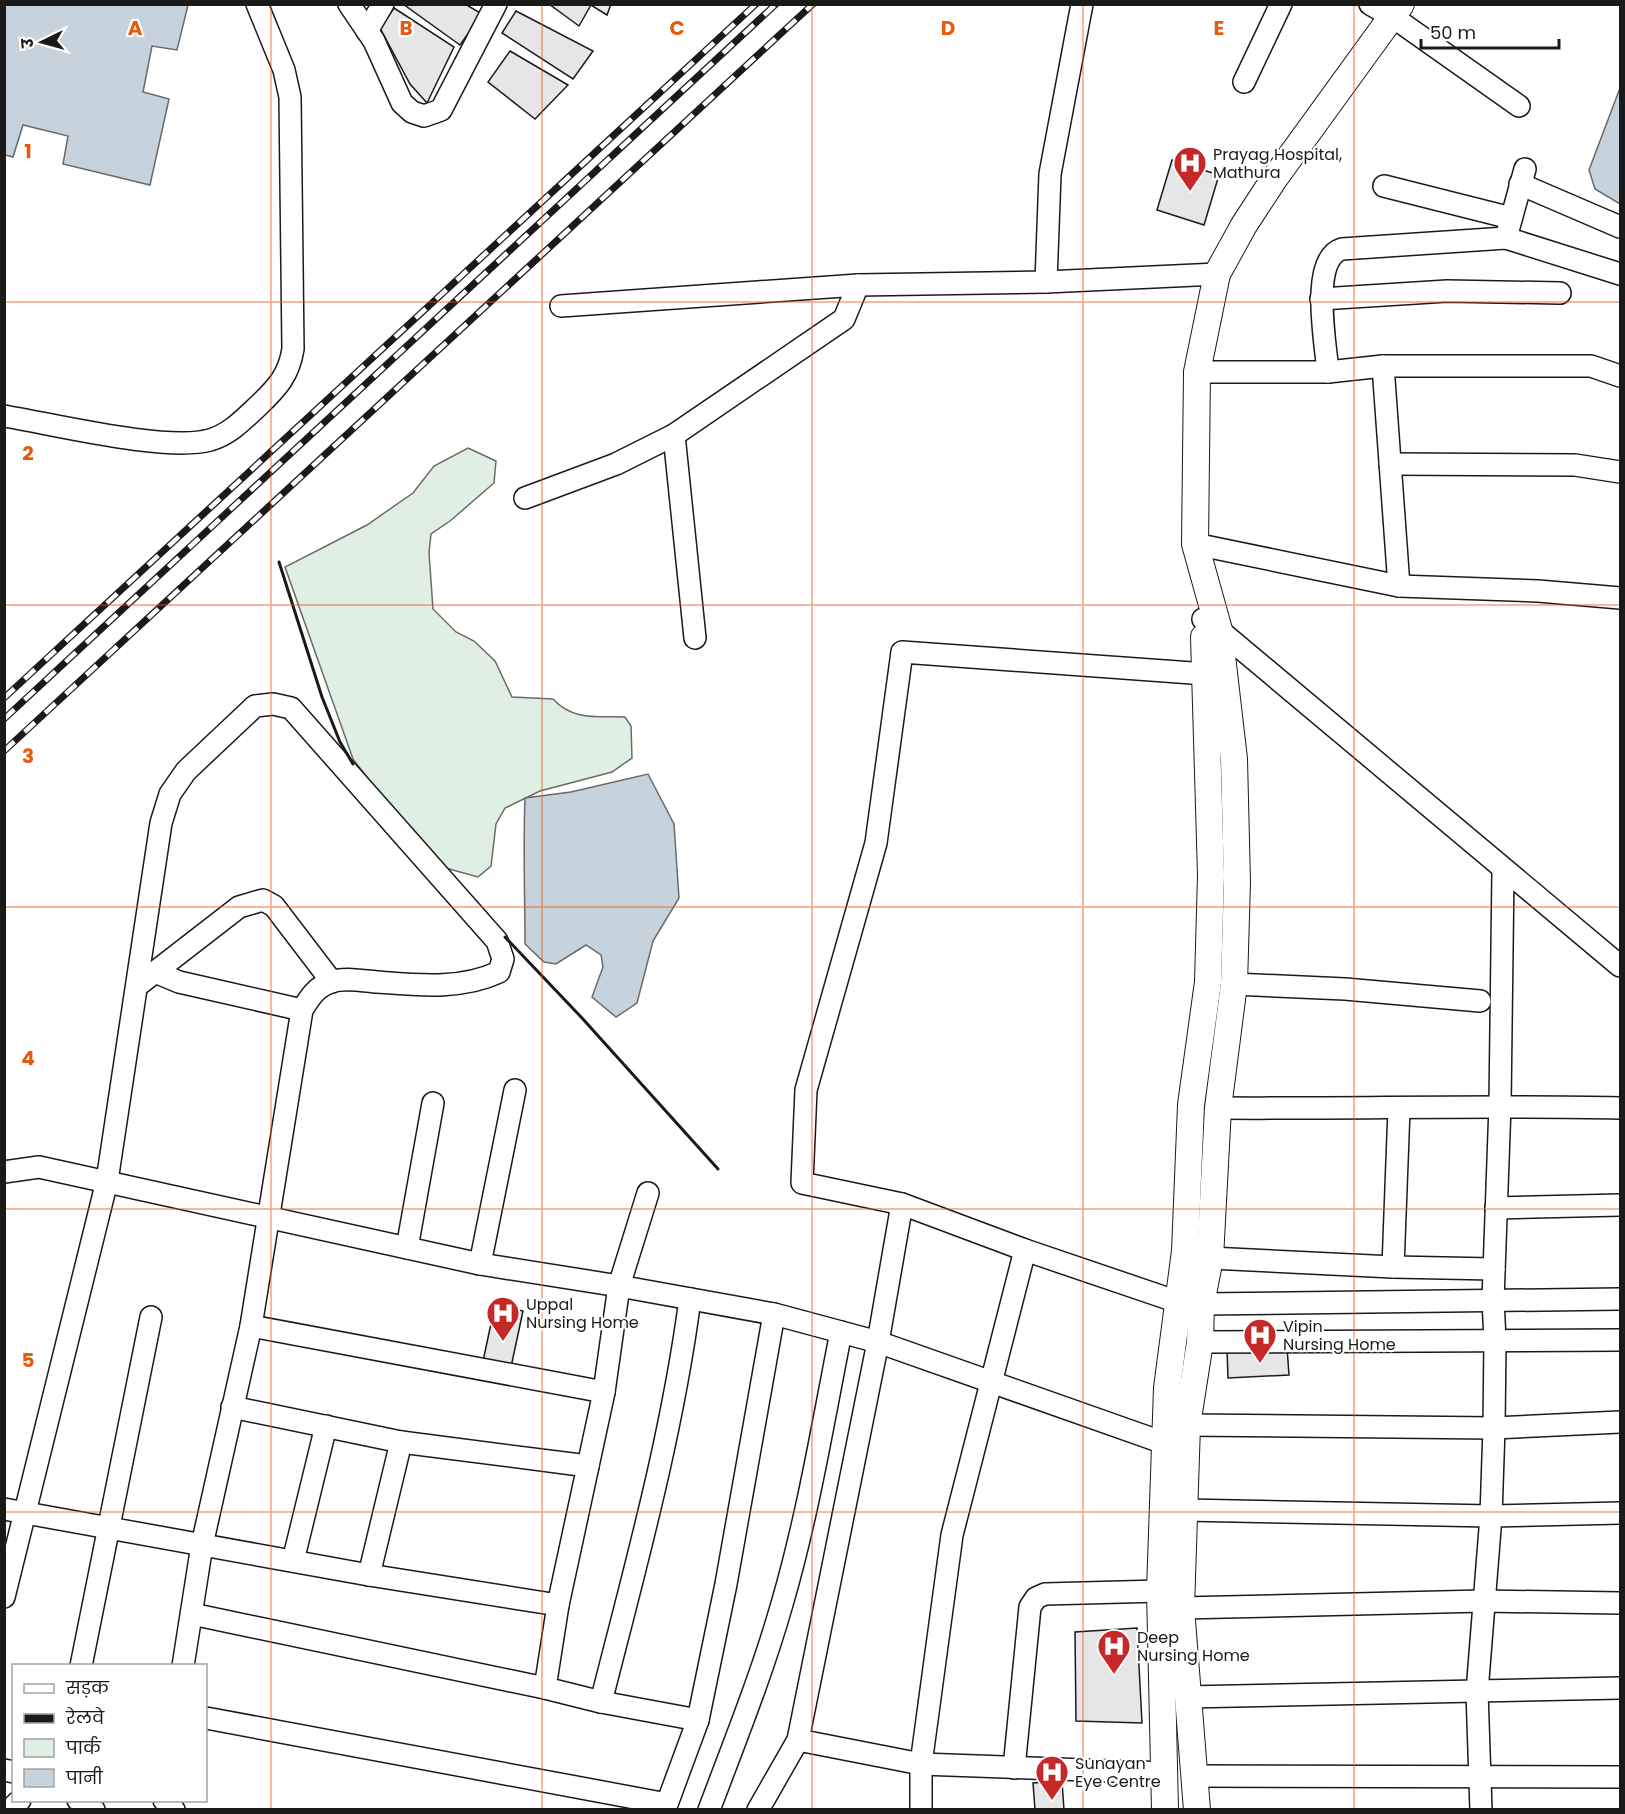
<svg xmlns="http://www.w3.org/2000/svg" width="1625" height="1814" font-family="Poppins,'Noto Sans Devanagari',sans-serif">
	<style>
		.green { fill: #e0efe3; stroke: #6a6a6a; stroke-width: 1.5 }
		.water { fill: #c6d2dc; stroke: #6a6a6a; stroke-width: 1.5 }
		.building { fill: #e6e6e6; stroke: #1a1a1a; stroke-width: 1.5 }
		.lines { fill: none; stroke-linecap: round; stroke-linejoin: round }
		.minor-casing { stroke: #1a1a1a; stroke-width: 24 }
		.major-casing { stroke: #1a1a1a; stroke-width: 28 }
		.minor { stroke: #fff; stroke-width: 21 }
		.major { stroke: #fff; stroke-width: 26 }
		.rail-casing { stroke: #1a1a1a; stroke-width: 7 }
		.rail { stroke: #fff; stroke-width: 4.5; stroke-dasharray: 14; stroke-linecap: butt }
		.wall { stroke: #1a1a1a; stroke-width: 3 }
		.grid { fill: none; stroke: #e8590c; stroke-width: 1.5; stroke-opacity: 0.55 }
		.labels { text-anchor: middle; stroke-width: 4.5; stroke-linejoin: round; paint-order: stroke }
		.poi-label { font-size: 16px; fill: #1a1a1a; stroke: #fff; text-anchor: start }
		.grid-label { font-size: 20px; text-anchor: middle; font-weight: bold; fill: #e8590c; stroke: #fff; stroke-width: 4.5; stroke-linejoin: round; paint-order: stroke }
	</style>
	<rect width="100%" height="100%" fill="#fff"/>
	<!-- green -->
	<path class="green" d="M 468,448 L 496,461 L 494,483 L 450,521 L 431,534 L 429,553 L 433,609 L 456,632 L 474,641 L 495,661 L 512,697 L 553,699 C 573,721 598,716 625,717 L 631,726 L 632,758 L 612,772 L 540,791 L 505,808 L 496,824 L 491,866 L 478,877 L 442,867 L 396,815 L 353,759 L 285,567 L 367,525 L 413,493 L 434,466 Z"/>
	<!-- water -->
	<g class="water">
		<path d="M 4,5 L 188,5 L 177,50 L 152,46 L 143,92 L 169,99 L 150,185 L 63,164 L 68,136 L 23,125 L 13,157 L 5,155 Z"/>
		<path d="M 1620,88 L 1620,204 L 1595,189 L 1589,170 Z"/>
		<path d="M 648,774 L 674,824 L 679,898 L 653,941 L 637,1003 L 616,1017 L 592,997 L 603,967 L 601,955 L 586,945 L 556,964 L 544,962 L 525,944 C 525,895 523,847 525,798 L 571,792 Z"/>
	</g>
	<!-- building -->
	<g class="building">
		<path d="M 403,4 L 465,4 L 482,14 L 460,45 Z"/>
		<path d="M 549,4 L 611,4 L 607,15 L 591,5 L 579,26 Z"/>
		<path d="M 394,8 L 454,47 L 427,103 L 410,84 L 380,28 Z"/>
		<path d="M 516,11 L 593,51 L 573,79 L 502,33 Z"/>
		<path d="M 510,51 L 568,85 L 535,119 L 488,82 Z"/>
		<path d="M 1172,160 L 1219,175 L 1204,225 L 1157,210 Z"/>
		<path d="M 495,1305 L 523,1311 L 511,1367 L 483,1361 Z"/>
		<path d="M 1287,1347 L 1289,1375 L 1228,1378 L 1227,1350 Z"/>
		<path d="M 1137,1628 L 1142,1723 L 1076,1721 L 1075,1632 Z"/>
		<path d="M 1062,1781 L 1064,1810 L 1035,1810 L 1033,1783 Z"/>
	</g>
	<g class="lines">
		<defs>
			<g id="minor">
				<path d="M 349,4 L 374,41 L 402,103 L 412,112 L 424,116 L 441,110 L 496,4"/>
				<path d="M 1370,4 L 1393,17 L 1519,106"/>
				<path d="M 367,31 L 383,4"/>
				<path d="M 1244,82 L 1281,4"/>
				<path d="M 1520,184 L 1620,227"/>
				<path d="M 1384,186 L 1511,218"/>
				<path d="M 1506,238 L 1620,274"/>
				<path d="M 1046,282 L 1050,174 L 1082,4"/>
				<path d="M 1321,299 L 1447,291 L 1560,293"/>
				<path d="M 561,306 L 858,285 L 1046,282 L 1217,274"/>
				<path d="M 1383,366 L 1399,586"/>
				<path d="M 1197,372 L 1328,372 L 1383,366 L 1591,366 L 1620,376"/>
				<path d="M 1328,372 C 1326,345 1309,259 1342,249 L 1506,238 L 1525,169"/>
				<path d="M 4,416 C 53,424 166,452 210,440 C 230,434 243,420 258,406 C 277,388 289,375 293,349 L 290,97 L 284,70 L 257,4"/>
				<path d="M 674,435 L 695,638"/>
				<path d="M 1390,464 L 1575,465 L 1620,472"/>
				<path d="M 525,498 L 616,464 L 674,435 L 844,319 L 858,285"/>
				<path d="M 1195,544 L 1399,586 L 1538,591 L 1620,598"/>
				<path d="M 1203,619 L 1219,630 L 1620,966"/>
				<path d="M 155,972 L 179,982 L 302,1010"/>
				<path d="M 1234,984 L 1345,989 L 1480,1001"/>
				<path d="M 137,986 L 239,907 L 263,900 L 274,906 L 332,982"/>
				<path d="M 1218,1108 C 1352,1109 1486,1105 1620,1108"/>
				<path d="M 4,1172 L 39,1167 L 480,1264 L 619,1286 L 774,1314 L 878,1342 L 1167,1444"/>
				<path d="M 648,1193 L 619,1286 L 604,1392 L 558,1605 L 545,1688 L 601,1702 L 698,1720"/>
				<path d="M 1496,1208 L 1620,1205"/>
				<path d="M 407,1248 L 433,1103"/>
				<path d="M 1210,1258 L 1393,1267 L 1494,1269"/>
				<path d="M 480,1264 L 515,1090"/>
				<path d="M 1393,1267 L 1399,1109"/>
				<path d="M 1178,1302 L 1025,1250 L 902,1204 L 802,1183 L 806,1090 L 876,843 L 902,652 L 1206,674"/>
				<path d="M 1201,1304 L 1620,1299"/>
				<path d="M 251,1326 L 604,1392"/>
				<path d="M 1200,1342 L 1620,1340"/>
				<path d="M 232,1407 L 401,1442 L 588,1466"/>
				<path d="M 1187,1425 L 1494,1428 L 1620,1422"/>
				<path d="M 4,1509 L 369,1575 L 558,1605"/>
				<path d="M 1185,1510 L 1491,1516 L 1620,1513"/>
				<path d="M 293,1561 L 326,1426"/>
				<path d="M 369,1575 L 401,1442"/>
				<path d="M 4,1597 L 107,1181 L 161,823 L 170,794 L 186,771 L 255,706 L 273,704 L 291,708 L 497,941 L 503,959 L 499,972 C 461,990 417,985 377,982 C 363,981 344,977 331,982 C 316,987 310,997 302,1010 L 251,1326 L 202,1545 L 183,1666"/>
				<path d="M 1181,1608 L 1483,1601 L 1620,1603"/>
				<path d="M 192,1614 L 545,1688"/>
				<path d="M 81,1666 L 151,1317"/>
				<path d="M 1187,1697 L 1620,1688"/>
				<path d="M 601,1702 C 635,1568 672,1436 690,1299"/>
				<path d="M 206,1718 L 667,1804 L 698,1720 L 726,1584 L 774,1314"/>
				<path d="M 798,1740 L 921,1764 L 1166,1773"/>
				<path d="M 1014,1768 L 1030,1607 L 1036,1598 L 1045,1594 L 1160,1591"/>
				<path d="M 4,1770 L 14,1772"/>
				<path d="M 1193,1776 L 1620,1777"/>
				<path d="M 78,1800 L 94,1810"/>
				<path d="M 164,1800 L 174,1810"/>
				<path d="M 10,1810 L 20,1800"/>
				<path d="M 709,1810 C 735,1741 762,1674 782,1604 C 808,1515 823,1423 841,1332"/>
				<path d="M 758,1810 L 798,1740 L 878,1342 L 902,1204"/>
				<path d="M 921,1810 L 921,1764 L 952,1535 L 1025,1250"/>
				<path d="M 1481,1810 L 1477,1692 L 1491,1516 L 1494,1428 L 1495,1340 L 1493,1300 L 1500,1105 L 1503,871"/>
			</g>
			<g id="major">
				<path d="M 1165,1810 L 1160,1591 L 1167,1388 L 1185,1251 L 1191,1105 L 1208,982 L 1211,875 L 1204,637"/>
				<path d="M 1197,1810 L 1181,1608 L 1187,1425 L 1200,1342 L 1201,1304 L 1210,1258 L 1218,1108 L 1234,984 L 1237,882 L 1234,759 L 1219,630 L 1195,544 L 1197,372 L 1217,274 L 1244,225 L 1274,179 L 1401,4"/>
			</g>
		</defs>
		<!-- minor casing -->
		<use href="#minor" class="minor-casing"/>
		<!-- major casing -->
		<use href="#major" class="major-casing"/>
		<!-- minor -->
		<use href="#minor" class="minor"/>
		<!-- major -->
		<use href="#major" class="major"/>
		<defs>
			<g id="rail">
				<path d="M 4,698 L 756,4"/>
				<path d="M 4,719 L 776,4"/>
				<path d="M 4,751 L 813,4"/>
			</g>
		</defs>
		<!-- rail casing -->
		<use href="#rail" class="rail-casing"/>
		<!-- rail -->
		<use href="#rail" class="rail"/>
		<!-- wall -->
		<g class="wall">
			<path d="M 279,562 L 322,697 L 340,742 L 353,764"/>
			<path d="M 505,937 L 582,1018 L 718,1169"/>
		</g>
	</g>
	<!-- grid -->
	<path class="grid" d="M 271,4 L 271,1810M 542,4 L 542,1810M 812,4 L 812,1810M 1083,4 L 1083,1810M 1354,4 L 1354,1810M 4,302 L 1620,302M 4,605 L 1620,605M 4,907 L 1620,907M 4,1209 L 1620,1209M 4,1512 L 1620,1512"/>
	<!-- icons -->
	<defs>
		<symbol id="hospital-pin" viewBox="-11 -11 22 30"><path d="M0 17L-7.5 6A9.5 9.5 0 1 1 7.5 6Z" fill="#c62828" stroke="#fff"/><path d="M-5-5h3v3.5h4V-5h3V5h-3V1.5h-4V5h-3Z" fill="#fff"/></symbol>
	</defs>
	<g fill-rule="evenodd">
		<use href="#hospital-pin" x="1171" y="144" width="38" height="52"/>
		<use href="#hospital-pin" x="484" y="1294" width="38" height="52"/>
		<use href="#hospital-pin" x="1241" y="1316" width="38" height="52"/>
		<use href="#hospital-pin" x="1095" y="1627" width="38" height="52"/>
		<use href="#hospital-pin" x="1033" y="1753" width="38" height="52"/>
	</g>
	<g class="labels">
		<!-- poi labels -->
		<g class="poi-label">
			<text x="1213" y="160">Prayag Hospital,<tspan x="1213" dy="18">Mathura</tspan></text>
			<text x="526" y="1310">Uppal<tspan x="526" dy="18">Nursing Home</tspan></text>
			<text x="1283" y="1332">Vipin<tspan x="1283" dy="18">Nursing Home</tspan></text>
			<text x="1137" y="1643">Deep<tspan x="1137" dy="18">Nursing Home</tspan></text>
			<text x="1075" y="1769">Sunayan<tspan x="1075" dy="18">Eye Centre</tspan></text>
		</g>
	</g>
	<g class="grid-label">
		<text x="135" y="35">A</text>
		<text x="406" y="35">B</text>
		<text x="677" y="35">C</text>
		<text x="948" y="35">D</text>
		<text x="1219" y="35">E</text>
		<text x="28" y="158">1</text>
		<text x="28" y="460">2</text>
		<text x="28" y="763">3</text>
		<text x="28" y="1065">4</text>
		<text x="28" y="1367">5</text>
	</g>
	<!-- border -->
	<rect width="1625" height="1814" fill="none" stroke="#1a1a1a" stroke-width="12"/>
	<!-- legend -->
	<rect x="12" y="1664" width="195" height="138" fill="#ffffff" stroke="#a3a3a3" stroke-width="1.5"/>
	<rect x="24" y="1684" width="30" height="9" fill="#ffffff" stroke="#a3a3a3" stroke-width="1.5"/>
	<text x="66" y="1694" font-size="18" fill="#1a1a1a">सड़क</text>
	<rect x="24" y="1714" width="30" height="9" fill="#1a1a1a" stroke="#a3a3a3" stroke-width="1.5"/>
	<text x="66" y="1724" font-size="18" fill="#1a1a1a">रेलवे</text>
	<rect x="24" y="1739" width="30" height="18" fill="#e0efe3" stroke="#a3a3a3" stroke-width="1.5"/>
	<text x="66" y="1754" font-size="18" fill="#1a1a1a">पार्क</text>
	<rect x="24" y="1769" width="30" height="18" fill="#c6d2dc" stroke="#a3a3a3" stroke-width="1.5"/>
	<text x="66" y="1784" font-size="18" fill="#1a1a1a">पानी</text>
	<!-- north arrow -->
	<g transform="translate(42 42) rotate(265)" stroke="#ffffff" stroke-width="4.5" paint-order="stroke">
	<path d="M0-4.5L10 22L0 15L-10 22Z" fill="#1a1a1a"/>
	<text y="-9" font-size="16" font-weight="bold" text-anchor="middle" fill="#1a1a1a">उ</text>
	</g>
	<!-- scale -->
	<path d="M1421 39v9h138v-9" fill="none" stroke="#1a1a1a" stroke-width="3"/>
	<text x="1430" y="39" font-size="18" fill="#1a1a1a" stroke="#ffffff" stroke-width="4.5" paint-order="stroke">50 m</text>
</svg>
